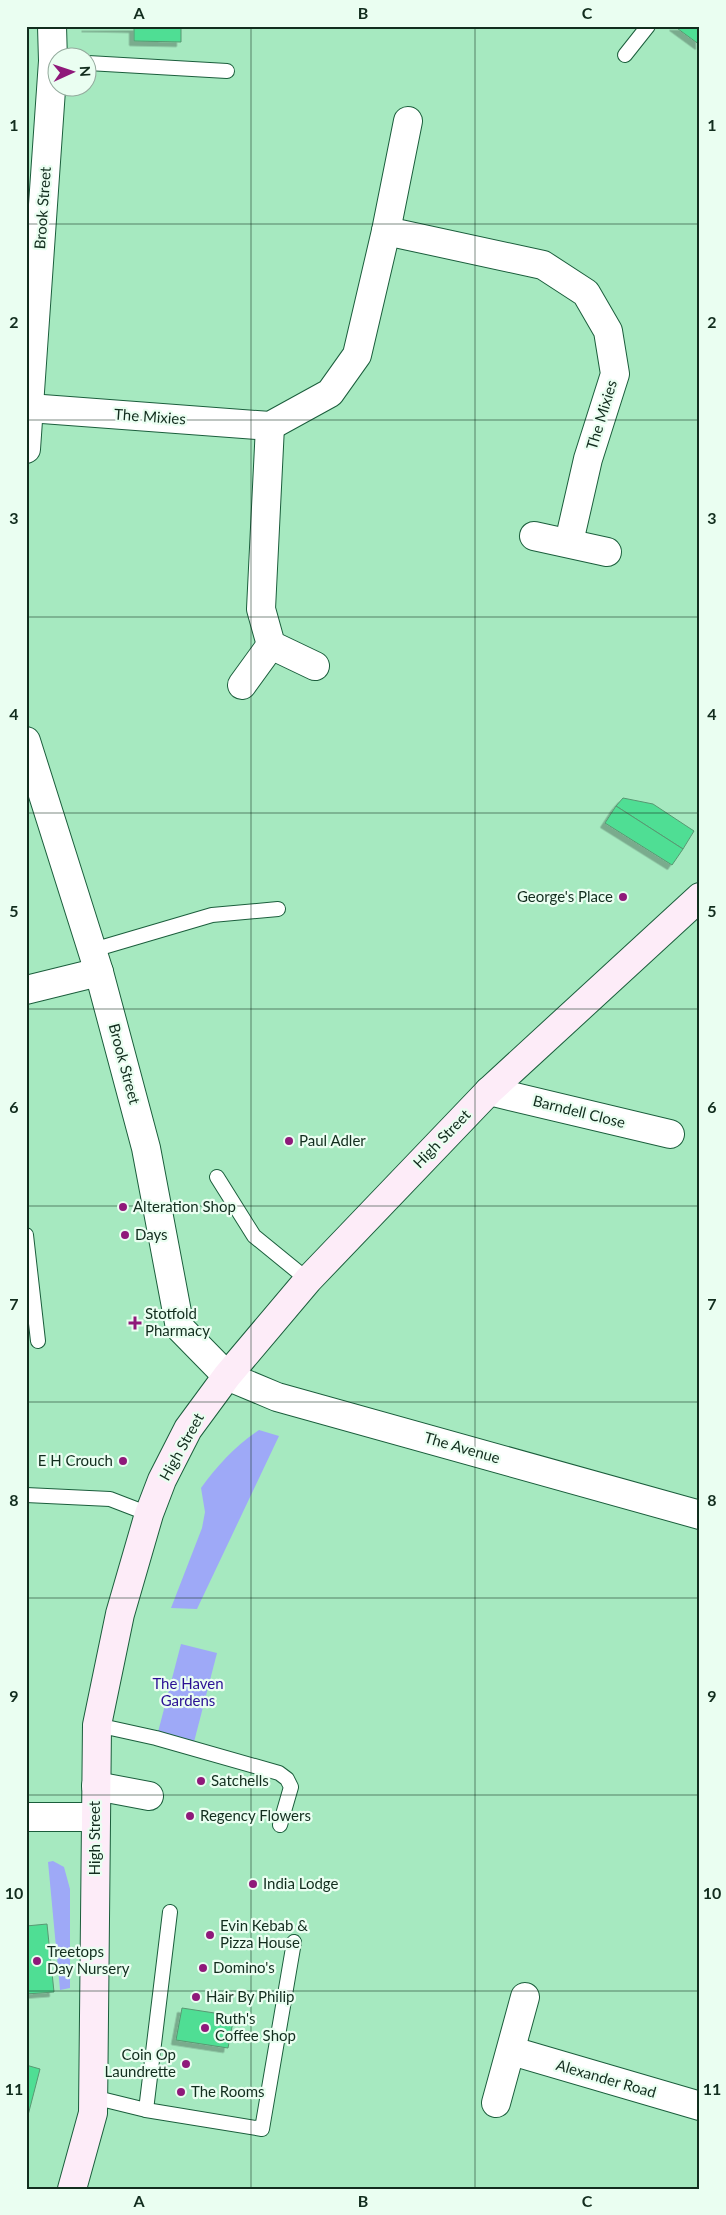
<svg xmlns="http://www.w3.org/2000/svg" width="726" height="2215" font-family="Lato,sans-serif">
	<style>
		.green { fill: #9ea9f7 }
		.building { fill: #4fde94; stroke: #589872; filter: url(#shadow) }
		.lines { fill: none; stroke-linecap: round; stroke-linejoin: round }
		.lane-casing { stroke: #1b5e3c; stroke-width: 16 }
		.street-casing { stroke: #1b5e3c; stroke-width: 30 }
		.secondary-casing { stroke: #1b5e3c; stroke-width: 30 }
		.lane { stroke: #fff; stroke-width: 14 }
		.street { stroke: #fff; stroke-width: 28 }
		.secondary { stroke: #fdecf8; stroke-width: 28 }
		.grid { fill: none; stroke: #122d1e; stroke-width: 1; stroke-opacity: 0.55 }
		.poi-dot { fill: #8f197a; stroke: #eafef1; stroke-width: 2 }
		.labels { text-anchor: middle; stroke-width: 4.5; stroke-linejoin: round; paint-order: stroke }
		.street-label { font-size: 15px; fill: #122d1e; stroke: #eafef1 }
		.poi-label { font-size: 15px; fill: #122d1e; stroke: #eafef1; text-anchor: start }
		.park-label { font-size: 15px; fill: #2a1095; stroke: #eafef1 }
		.neatline { fill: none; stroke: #122d1e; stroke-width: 2 }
		.grid-label { font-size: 16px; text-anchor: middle; font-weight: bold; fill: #122d1e }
	</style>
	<defs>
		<filter id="shadow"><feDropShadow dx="-4.5" dy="4.5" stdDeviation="0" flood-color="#0004"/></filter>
	</defs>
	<rect width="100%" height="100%" fill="#a6e9c0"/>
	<!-- green -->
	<g class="green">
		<path d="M 259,1430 L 279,1436 L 197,1609 L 171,1608 L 202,1528 L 205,1512 L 201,1488 C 218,1465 235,1446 259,1430 Z"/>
		<path d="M 181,1644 L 217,1653 L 194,1742 L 158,1732 Z"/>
		<path d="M 53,1861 L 64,1867 L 70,1889 L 70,1988 L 60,1990 L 48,1862 Z"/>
	</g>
	<!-- building -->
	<g class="building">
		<path d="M 181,26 L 181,42 L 134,41 L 134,28 L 86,27 Z"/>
		<path d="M 674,26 L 700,26 L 700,45 Z"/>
		<path d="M 623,798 L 653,804 L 694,831 L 683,849 L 616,806 Z"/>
		<path d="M 616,806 L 683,849 L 672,865 L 605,823 Z"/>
		<path d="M 47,1924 L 54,1992 L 26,1994 L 26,1926 Z"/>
		<path d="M 182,2008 L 234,2016 L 228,2048 L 176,2040 Z"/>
		<path d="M 26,2065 L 40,2069 L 26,2123 Z"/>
	</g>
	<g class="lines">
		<defs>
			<g id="lane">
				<path d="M 625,55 L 648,26"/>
				<path d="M 88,63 L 227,71"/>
				<path d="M 93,950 L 212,915 L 278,909"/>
				<path d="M 217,1177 L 254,1236 L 308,1280"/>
				<path d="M 26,1235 L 38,1341"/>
				<path d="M 26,1495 L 110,1499 L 149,1514"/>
				<path d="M 97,1725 L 156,1738 L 279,1773 L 287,1779 L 291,1787 L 280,1825"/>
				<path d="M 93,2097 L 146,2110 L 262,2129 L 294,1942"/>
				<path d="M 146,2110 L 170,1912"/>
			</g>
			<g id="street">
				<path d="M 386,231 L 543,265 L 586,293 L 608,331 L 615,374 L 588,459 L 569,542"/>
				<path d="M 29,408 L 270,426 L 330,393 L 357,355 L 386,231 L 408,121"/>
				<path d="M 270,426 L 261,609 L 271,645 L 315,666"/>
				<path d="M 26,449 L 53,61 L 52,26"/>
				<path d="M 534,536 L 607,552"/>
				<path d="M 242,685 L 271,645"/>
				<path d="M 26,741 L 99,972 L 146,1148 L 180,1328 L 227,1376 L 277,1397 L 700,1515"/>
				<path d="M 26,990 L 99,972"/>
				<path d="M 489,1091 L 670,1134"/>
				<path d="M 96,1786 L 149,1796"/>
				<path d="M 26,1817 L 95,1817"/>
				<path d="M 512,2051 L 700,2106"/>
				<path d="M 496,2103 L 525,1997"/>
			</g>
			<path id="secondary" d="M 72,2189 L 93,2113 L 97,1725 L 120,1614 L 149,1514 L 162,1480 L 188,1429 L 227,1376 L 308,1280 L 489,1091 L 700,897"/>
		</defs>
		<!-- lane casing -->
		<use href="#lane" class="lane-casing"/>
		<!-- street casing -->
		<use href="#street" class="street-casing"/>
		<!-- secondary casing -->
		<use href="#secondary" class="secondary-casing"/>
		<!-- lane -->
		<use href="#lane" class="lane"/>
		<!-- street -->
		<use href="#street" class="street"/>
		<!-- secondary -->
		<use href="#secondary" class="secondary"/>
	</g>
	<!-- grid -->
	<path class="grid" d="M 251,26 L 251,2189M 475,26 L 475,2189M 26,224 L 700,224M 26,420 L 700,420M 26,617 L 700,617M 26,813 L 700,813M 26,1009 L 700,1009M 26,1206 L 700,1206M 26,1402 L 700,1402M 26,1598 L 700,1598M 26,1795 L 700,1795M 26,1991 L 700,1991"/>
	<!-- markers -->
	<g class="poi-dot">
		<circle cx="623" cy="897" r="5"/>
		<circle cx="289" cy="1141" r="5"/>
		<circle cx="123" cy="1207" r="5"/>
		<circle cx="125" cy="1235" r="5"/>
		<path d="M132.5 1315.5h5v5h5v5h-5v5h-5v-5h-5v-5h5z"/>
		<circle cx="123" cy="1461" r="5"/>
		<circle cx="201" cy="1781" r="5"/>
		<circle cx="190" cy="1816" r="5"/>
		<circle cx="253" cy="1884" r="5"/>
		<circle cx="210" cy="1935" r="5"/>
		<circle cx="37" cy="1961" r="5"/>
		<circle cx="203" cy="1968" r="5"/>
		<circle cx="196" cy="1997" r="5"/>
		<circle cx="205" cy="2028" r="5"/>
		<circle cx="186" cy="2064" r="5"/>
		<circle cx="181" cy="2092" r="5"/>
	</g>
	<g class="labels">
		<!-- street labels -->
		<g class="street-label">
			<text transform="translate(43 208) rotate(-86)" y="5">Brook Street</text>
			<text transform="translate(602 415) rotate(-73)" y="5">The Mixies</text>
			<text transform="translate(150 417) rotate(4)" y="5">The Mixies</text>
			<text transform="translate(124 1064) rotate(75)" y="5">Brook Street</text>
			<text transform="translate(579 1112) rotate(14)" y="5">Barndell Close</text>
			<text transform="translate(442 1139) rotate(-46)" y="5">High Street</text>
			<text transform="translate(182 1447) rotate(-61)" y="5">High Street</text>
			<text transform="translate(462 1448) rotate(16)" y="5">The Avenue</text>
			<text transform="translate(95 1838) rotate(-90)" y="5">High Street</text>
			<text transform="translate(606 2079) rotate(16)" y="5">Alexander Road</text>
		</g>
		<!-- poi labels -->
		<g class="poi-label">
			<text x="613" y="902" text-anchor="end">George's Place</text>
			<text x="299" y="1146">Paul Adler</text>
			<text x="133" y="1212">Alteration Shop</text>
			<text x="135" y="1240">Days</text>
			<text x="145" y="1319">Stotfold<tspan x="145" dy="17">Pharmacy</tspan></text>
			<text x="113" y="1466" text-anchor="end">E H Crouch</text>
			<text x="211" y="1786">Satchells</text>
			<text x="200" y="1821">Regency Flowers</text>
			<text x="263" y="1889">India Lodge</text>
			<text x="220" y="1931">Evin Kebab &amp;<tspan x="220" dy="17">Pizza House</tspan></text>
			<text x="47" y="1957">Treetops<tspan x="47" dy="17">Day Nursery</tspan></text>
			<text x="213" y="1973">Domino's</text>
			<text x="206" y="2002">Hair By Philip</text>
			<text x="215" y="2024">Ruth's<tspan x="215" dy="17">Coffee Shop</tspan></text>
			<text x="176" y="2060" text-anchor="end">Coin Op<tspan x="176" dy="17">Laundrette</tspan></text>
			<text x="191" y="2097">The Rooms</text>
		</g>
		<!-- park labels -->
		<g class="park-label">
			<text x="188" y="1689">The Haven<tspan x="188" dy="17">Gardens</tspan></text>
		</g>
	</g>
	<!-- border -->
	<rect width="726" height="2215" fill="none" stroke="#eafef1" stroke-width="55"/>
	<!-- north arrow -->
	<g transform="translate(72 72) rotate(87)"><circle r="24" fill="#eafef1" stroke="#94aa9d"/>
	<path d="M0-4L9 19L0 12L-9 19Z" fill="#8f197a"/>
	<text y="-8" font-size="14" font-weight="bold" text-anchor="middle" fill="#122d1e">N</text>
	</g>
	<rect x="28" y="28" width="670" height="2160" class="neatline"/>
	<g class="grid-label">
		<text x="139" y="19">A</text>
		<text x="363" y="19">B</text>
		<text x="587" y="19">C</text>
		<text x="14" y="131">1</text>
		<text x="712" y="131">1</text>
		<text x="14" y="328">2</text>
		<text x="712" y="328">2</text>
		<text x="14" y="524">3</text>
		<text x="712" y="524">3</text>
		<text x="14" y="720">4</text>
		<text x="712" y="720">4</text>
		<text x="14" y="917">5</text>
		<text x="712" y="917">5</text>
		<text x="14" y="1113">6</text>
		<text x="712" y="1113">6</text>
		<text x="14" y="1310">7</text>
		<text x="712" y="1310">7</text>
		<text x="14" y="1506">8</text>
		<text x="712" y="1506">8</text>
		<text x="14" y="1702">9</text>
		<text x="712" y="1702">9</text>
		<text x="14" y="1899">10</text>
		<text x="712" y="1899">10</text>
		<text x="14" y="2095">11</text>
		<text x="712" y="2095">11</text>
		<text x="139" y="2207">A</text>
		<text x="363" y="2207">B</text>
		<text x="587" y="2207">C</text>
	</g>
</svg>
